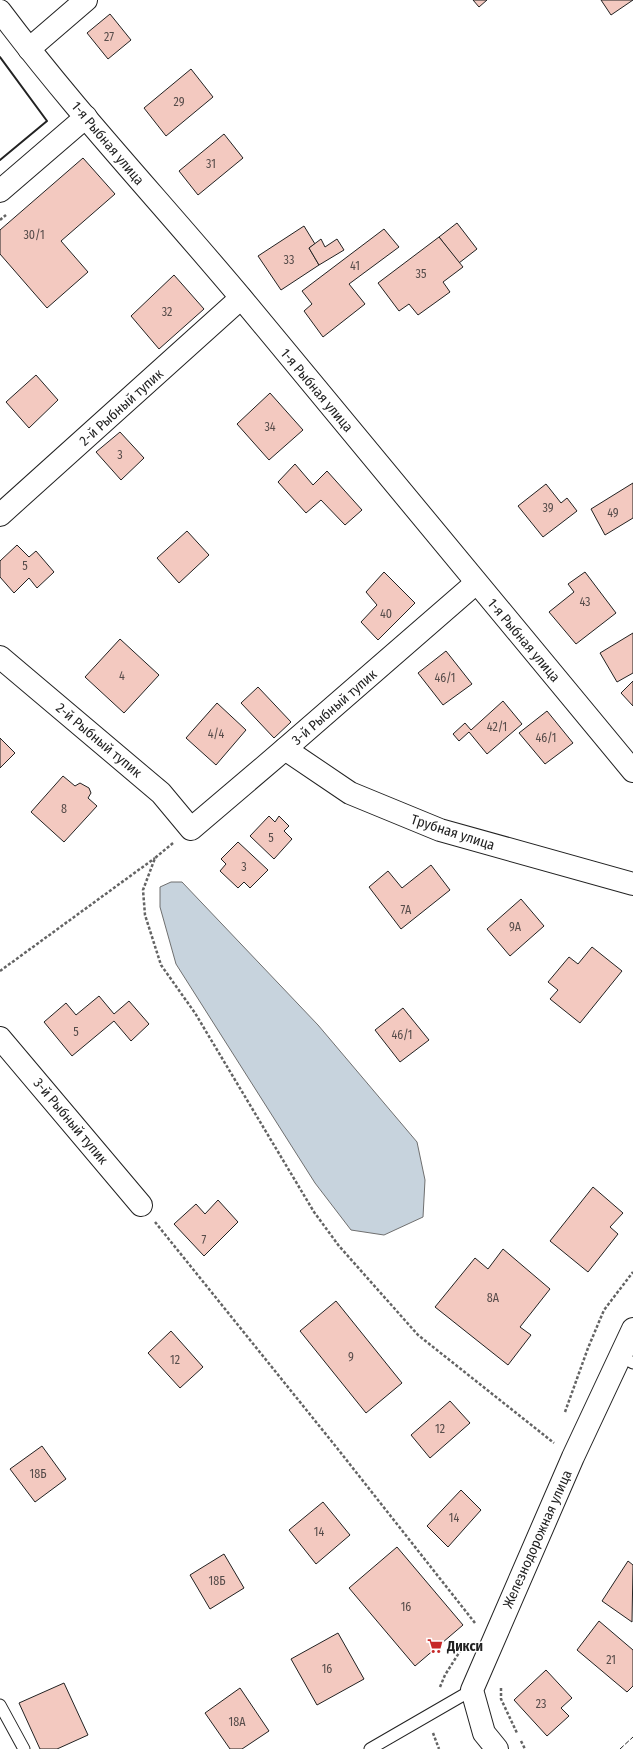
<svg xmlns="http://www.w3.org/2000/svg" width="633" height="1749" font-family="'Fira Sans Condensed',sans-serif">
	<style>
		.water { fill: #c7d3dd; stroke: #6f6f6f }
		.building { fill: #f3c9c0; stroke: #222 }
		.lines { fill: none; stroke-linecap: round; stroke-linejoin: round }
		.service-casing { stroke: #222; stroke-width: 13 }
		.minor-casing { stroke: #222; stroke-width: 24 }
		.tertiary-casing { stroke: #222; stroke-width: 24 }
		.path { stroke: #646464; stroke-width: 2.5; stroke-dasharray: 3 2; stroke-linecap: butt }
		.service { stroke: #fff; stroke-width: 11 }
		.minor { stroke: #fff; stroke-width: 22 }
		.tertiary { stroke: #fff; stroke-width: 22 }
		.fence { stroke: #222; stroke-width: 1; stroke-dasharray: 5 2; stroke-linecap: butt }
		.wall { stroke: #222; stroke-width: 2 }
		.labels { text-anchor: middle; stroke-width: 3; stroke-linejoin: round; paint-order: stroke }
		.number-label { font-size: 12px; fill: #564c4a }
		.street-label { font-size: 14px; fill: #222; stroke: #fff }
		.poi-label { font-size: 14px; font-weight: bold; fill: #222; stroke: #fff; text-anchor: start }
	</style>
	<rect width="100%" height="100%" fill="#fff"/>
	<!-- water -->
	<path class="water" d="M 171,882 L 182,882 L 318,1025 L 417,1142 L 425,1180 L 423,1217 L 384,1235 L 351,1230 L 315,1183 L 176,964 L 160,907 L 160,887 Z"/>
	<!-- building -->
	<g class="building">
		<path d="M 473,0 L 487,0 L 479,7 Z"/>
		<path d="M 601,0 L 633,0 L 611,15 Z"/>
		<path d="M 110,14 L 131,40 L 108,59 L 87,33 Z"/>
		<path d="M 191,69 L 213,97 L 166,136 L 144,108 Z"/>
		<path d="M 224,134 L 243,158 L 198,195 L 179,171 Z"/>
		<path d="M 83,158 L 115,194 L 61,241 L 88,272 L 47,308 L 0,254 L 0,230 Z"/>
		<path d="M 457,223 L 477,249 L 459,263 L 439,237 Z"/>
		<path d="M 304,226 L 315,244 L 309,248 L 319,265 L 281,290 L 258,256 Z"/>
		<path d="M 384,229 L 399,247 L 349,284 L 365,304 L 323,337 L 304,311 L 312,304 L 302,291 Z"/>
		<path d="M 439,237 L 463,267 L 443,282 L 450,292 L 418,315 L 409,304 L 399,311 L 378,283 Z"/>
		<path d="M 321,239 L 325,247 L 337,239 L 344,250 L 319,265 L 309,248 Z"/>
		<path d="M 174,275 L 204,309 L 159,349 L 131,316 Z"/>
		<path d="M 36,375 L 58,400 L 29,428 L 6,402 Z"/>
		<path d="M 270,393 L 303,430 L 269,460 L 237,424 Z"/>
		<path d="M 120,432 L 144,458 L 121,480 L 96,452 Z"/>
		<path d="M 295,464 L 313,485 L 327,471 L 362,510 L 345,525 L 321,500 L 306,513 L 278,482 Z"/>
		<path d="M 633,483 L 633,518 L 605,535 L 591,509 Z"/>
		<path d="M 546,484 L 561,503 L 567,498 L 577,511 L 543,537 L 518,506 Z"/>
		<path d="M 187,531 L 209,555 L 179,583 L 157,558 Z"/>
		<path d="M 17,545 L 29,557 L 36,551 L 54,572 L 37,588 L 29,578 L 14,593 L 0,577 L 0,561 Z"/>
		<path d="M 384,572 L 415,603 L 378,640 L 361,622 L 377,605 L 366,592 Z"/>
		<path d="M 585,572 L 616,613 L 576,644 L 549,612 L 574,592 L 568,584 Z"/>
		<path d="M 633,633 L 633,673 L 617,682 L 600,653 Z"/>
		<path d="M 120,639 L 159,675 L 124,713 L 85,677 Z"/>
		<path d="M 446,651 L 472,684 L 443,705 L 418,673 Z"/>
		<path d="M 633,681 L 633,706 L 621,693 Z"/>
		<path d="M 258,687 L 291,722 L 274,738 L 241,703 Z"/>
		<path d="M 503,701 L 522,724 L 487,754 L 469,732 L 459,741 L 453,734 L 465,723 L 471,730 Z"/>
		<path d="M 217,703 L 246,730 L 216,765 L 186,738 Z"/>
		<path d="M 547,711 L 573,743 L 545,764 L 519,733 Z"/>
		<path d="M 0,738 L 15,753 L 0,768 Z"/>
		<path d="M 63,776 L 75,786 L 80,783 L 89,788 L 91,793 L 88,798 L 97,806 L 64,842 L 31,812 Z"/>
		<path d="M 269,816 L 275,822 L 279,816 L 289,826 L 284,831 L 292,839 L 274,859 L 250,836 Z"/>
		<path d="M 238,842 L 268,870 L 250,888 L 244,882 L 238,888 L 220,871 L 226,864 L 221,859 Z"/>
		<path d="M 431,865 L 450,890 L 401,929 L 369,887 L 388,871 L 402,888 Z"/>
		<path d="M 521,899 L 544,926 L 510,956 L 487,929 Z"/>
		<path d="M 592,947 L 622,971 L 580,1023 L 550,999 L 558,990 L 548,982 L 569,957 L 578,964 Z"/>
		<path d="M 99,996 L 114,1014 L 129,1001 L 149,1024 L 131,1041 L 114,1021 L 72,1056 L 44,1022 L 66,1003 L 76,1015 Z"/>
		<path d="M 403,1008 L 429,1040 L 400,1062 L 375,1030 Z"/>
		<path d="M 593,1187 L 623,1213 L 610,1227 L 618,1234 L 588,1272 L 550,1241 Z"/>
		<path d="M 218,1200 L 238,1222 L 204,1256 L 174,1224 L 196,1204 L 205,1214 Z"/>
		<path d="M 503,1249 L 550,1289 L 520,1327 L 531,1335 L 508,1365 L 435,1307 L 475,1258 L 488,1269 Z"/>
		<path d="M 336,1301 L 402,1383 L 366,1413 L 300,1331 Z"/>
		<path d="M 171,1331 L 203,1367 L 180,1388 L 148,1353 Z"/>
		<path d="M 450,1401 L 470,1423 L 430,1458 L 411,1435 Z"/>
		<path d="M 42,1446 L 66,1479 L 35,1502 L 10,1469 Z"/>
		<path d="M 461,1490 L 481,1510 L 448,1547 L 427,1526 Z"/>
		<path d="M 323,1502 L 350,1535 L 316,1564 L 289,1530 Z"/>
		<path d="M 397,1547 L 463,1625 L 415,1666 L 349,1588 Z"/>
		<path d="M 224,1554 L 244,1588 L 210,1609 L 190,1575 Z"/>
		<path d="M 628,1561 L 633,1565 L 632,1622 L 602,1601 Z"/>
		<path d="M 599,1621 L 633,1650 L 633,1686 L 627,1692 L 577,1650 Z"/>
		<path d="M 338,1633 L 364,1679 L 317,1705 L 291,1659 Z"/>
		<path d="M 546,1670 L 572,1698 L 561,1708 L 569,1716 L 547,1736 L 514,1700 Z"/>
		<path d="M 64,1683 L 88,1735 L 57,1749 L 40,1749 L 19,1703 Z"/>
		<path d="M 240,1688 L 269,1731 L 242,1749 L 230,1749 L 205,1713 Z"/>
	</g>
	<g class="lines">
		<defs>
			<g id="service">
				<path d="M 620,1356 L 633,1363"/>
				<path d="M 0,1705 L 24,1749"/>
				<path d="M 370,1749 L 472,1690"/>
			</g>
			<g id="minor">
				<path d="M 29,49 L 86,0"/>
				<path d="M 0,515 L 241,298"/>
				<path d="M 0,657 L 161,793 L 191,829 L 285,749 L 476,583"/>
				<path d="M 285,749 L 350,793 L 440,830 L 633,884"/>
				<path d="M 0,1038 L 141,1205"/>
			</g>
			<g id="tertiary">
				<path d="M 0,11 C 75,111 162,203 243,300 C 373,456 502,614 633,771"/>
				<path d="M 0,191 L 86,117"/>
				<path d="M 497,1749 L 484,1733 L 472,1690 L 573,1457 L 633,1329"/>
			</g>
		</defs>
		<!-- service casing -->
		<use href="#service" class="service-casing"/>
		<!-- minor casing -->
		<use href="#minor" class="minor-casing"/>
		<!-- tertiary casing -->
		<use href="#tertiary" class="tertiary-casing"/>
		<!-- path -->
		<g class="path">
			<path d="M 0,220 L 6,215"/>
			<path d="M 173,843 L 155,858 L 143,890 L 145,915 L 161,965 L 195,1013 L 314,1212 L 339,1246 L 418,1335 L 554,1443"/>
			<path d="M 0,971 L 155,858"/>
			<path d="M 155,1222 L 337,1448 L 475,1623"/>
			<path d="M 565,1412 L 588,1348 L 604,1310 L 633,1272"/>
			<path d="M 440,1687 L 445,1675 L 462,1648"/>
			<path d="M 501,1688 L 501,1699 L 517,1733"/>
			<path d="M 433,1733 L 439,1749"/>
			<path d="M 521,1741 L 525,1749"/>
		</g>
		<!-- service -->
		<use href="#service" class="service"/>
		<!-- minor -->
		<use href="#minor" class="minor"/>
		<!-- tertiary -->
		<use href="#tertiary" class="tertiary"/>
		<!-- fence -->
		<path class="fence" d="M 620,1749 L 633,1737"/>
		<!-- wall -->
		<path class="wall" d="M 0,57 L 47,121 L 0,160"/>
	</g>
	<!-- icons -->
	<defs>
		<symbol id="supermarket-bare" viewBox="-9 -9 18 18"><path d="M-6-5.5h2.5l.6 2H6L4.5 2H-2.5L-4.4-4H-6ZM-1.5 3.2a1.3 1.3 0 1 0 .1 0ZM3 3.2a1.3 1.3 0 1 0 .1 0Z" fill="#c62828" stroke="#fff" stroke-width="2.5" paint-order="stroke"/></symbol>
	</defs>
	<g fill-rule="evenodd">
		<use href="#supermarket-bare" x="424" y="1635" width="22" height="22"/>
	</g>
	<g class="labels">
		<!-- number labels -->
		<g class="number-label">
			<text x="109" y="41">27</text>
			<text x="179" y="106">29</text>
			<text x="211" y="168">31</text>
			<text x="34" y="239">30/1</text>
			<text x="289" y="264">33</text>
			<text x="355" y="270">41</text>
			<text x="421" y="278">35</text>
			<text x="167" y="316">32</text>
			<text x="270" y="431">34</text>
			<text x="120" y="459">3</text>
			<text x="548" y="512">39</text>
			<text x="613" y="517">49</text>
			<text x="25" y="570">5</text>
			<text x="585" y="606">43</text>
			<text x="386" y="618">40</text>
			<text x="122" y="680">4</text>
			<text x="445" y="682">46/1</text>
			<text x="497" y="731">42/1</text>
			<text x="216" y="738">4/4</text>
			<text x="546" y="742">46/1</text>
			<text x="64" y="813">8</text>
			<text x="271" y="842">5</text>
			<text x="244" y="871">3</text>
			<text x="406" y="914">7А</text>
			<text x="515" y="931">9А</text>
			<text x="76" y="1036">5</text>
			<text x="402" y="1039">46/1</text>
			<text x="204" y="1244">7</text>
			<text x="493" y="1302">8А</text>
			<text x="351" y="1361">9</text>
			<text x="175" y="1364">12</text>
			<text x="440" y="1433">12</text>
			<text x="38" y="1478">18Б</text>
			<text x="454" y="1522">14</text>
			<text x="319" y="1536">14</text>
			<text x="217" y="1585">18Б</text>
			<text x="406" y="1611">16</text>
			<text x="611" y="1664">21</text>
			<text x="327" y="1673">16</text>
			<text x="541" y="1708">23</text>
			<text x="237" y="1726">18А</text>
		</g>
		<!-- street labels -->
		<g class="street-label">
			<text transform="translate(108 143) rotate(50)" y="5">1-я Рыбная улица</text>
			<text transform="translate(317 390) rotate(50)" y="5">1-я Рыбная улица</text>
			<text transform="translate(121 407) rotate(-42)" y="5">2-й Рыбный тупик</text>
			<text transform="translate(524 640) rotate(50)" y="5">1-я Рыбная улица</text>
			<text transform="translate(334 707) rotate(-41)" y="5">3-й Рыбный тупик</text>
			<text transform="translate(99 740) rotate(40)" y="5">2-й Рыбный тупик</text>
			<text transform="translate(453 832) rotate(18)" y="5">Трубная улица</text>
			<text transform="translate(71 1121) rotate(50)" y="5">3-й Рыбный тупик</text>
			<text transform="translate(537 1539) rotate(-66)" y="5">Железнодорожная улица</text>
		</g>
		<!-- poi labels -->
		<g class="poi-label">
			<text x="447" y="1651">Дикси</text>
		</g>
	</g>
</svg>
